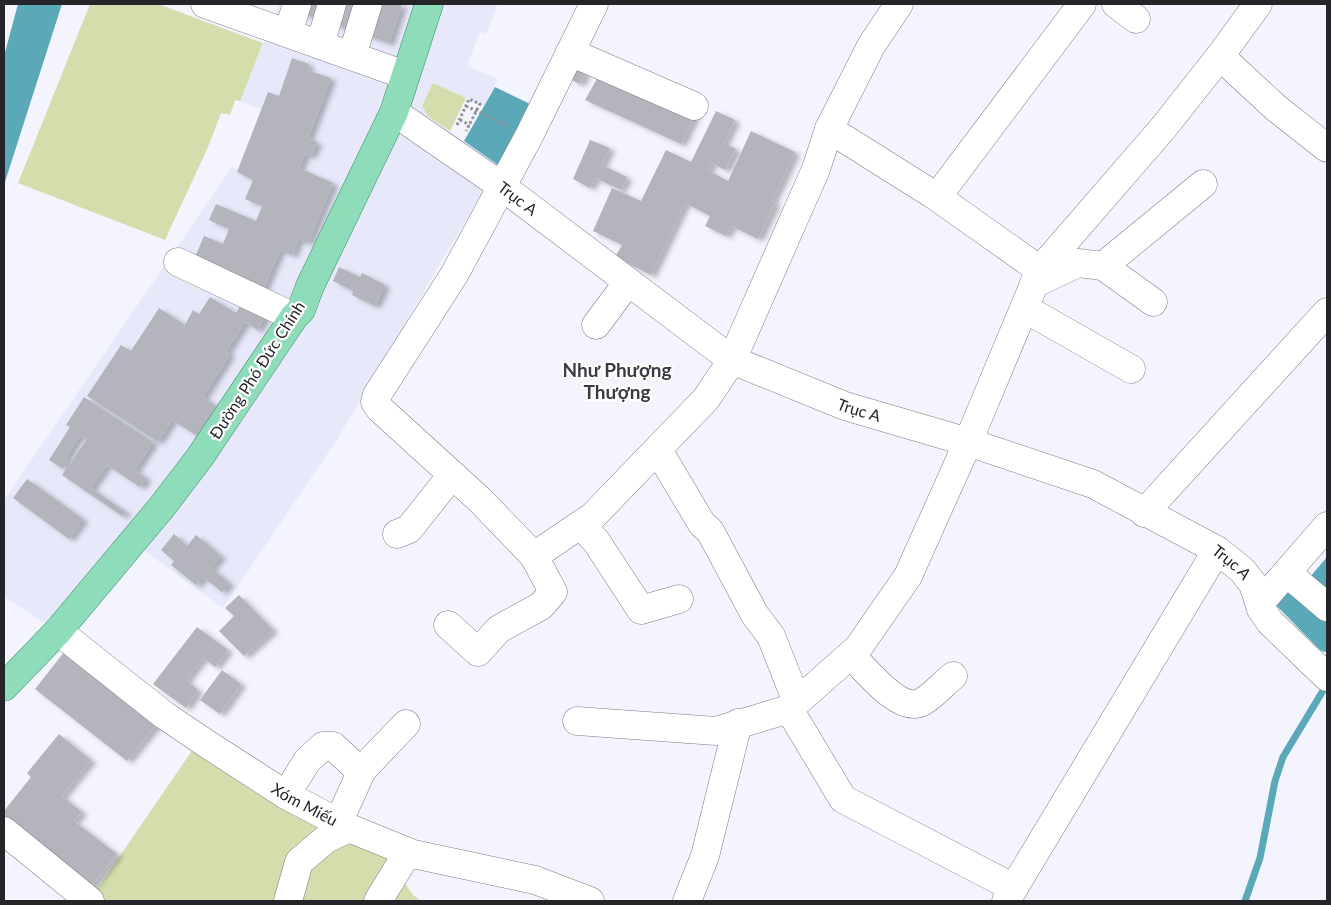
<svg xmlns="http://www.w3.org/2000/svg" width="1331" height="905" font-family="Lato,sans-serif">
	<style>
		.built { fill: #e7e8f9 }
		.green { fill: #d3deac }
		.water { fill: #5ba9b8 }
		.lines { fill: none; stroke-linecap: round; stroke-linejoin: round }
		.stream { stroke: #5ba9b8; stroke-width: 7 }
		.canal { stroke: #5ba9b8; stroke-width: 24 }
		.building { fill: #b4b4bd; filter: url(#shadow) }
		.minor-casing { stroke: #7c7d85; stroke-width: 29 }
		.major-casing { stroke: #388c69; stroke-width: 29 }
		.path { stroke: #909097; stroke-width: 3; stroke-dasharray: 2.5 2.5; stroke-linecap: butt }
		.minor { stroke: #fff; stroke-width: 28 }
		.major { stroke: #8edcb9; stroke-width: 28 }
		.labels { text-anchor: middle; stroke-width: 4.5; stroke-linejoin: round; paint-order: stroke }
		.street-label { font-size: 16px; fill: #252529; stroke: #fff }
		.quarter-label { font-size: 19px; font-weight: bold; fill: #3a3b42; stroke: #fff }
	</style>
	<defs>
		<filter id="shadow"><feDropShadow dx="5.5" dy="3" stdDeviation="2.5" flood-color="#0004"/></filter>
	</defs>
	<rect width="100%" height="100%" fill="#f3f4fd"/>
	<!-- built -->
	<path class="built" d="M 294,4 L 498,4 L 486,34 L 480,32 L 467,66 L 498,79 L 484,106 L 433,83 L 428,116 L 498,165 L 338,438 L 223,608 L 132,542 L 58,631 L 4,597 L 4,500 L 232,167 L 281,191 L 306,126 L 240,101 L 279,5 L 292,10 Z"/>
	<!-- green -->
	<g class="green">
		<path d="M 90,4 L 158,4 L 263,43 L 240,101 L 235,100 L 230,115 L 221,113 L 208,147 L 165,240 L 18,183 Z"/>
		<path d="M 433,83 L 466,98 L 450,131 L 428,116 L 422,106 Z"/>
		<path d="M 200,739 L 413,854 L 398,873 L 413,895 L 421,901 L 89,901 Z"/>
	</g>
	<!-- water -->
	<g class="water">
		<path d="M 18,4 L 62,4 L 4,185 L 4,56 Z"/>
		<path d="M 495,87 L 538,108 L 509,158 L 498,165 L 464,141 Z"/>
		<path d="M 1327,557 L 1327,593 L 1310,577 Z"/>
	</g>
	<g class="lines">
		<!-- stream -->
		<path class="stream" d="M 1245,901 L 1260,858 L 1275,781 L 1283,757 L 1324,689"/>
		<!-- canal -->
		<path class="canal" d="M 1283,595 L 1327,640"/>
	</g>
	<!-- building -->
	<g class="building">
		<path d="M 294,4 L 402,4 L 389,43 L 292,10 Z"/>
		<path d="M 292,58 L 309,64 L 307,70 L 331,78 L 308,138 L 317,142 L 311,156 L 305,154 L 299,168 L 333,183 L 308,243 L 299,239 L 292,255 L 280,250 L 263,290 L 194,259 L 204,236 L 223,244 L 229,229 L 209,220 L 216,204 L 256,221 L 262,206 L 245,199 L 253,180 L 237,172 L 268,92 L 279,96 Z"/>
		<path d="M 575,67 L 586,72 L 580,84 L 569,79 Z"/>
		<path d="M 602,70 L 695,115 L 681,144 L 585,100 Z"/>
		<path d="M 716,111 L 735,120 L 724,143 L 736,149 L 725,170 L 712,163 L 708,170 L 728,181 L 751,131 L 795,152 L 772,201 L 775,203 L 758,239 L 731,226 L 726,236 L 705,226 L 710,216 L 685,203 L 651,275 L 615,257 L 622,245 L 593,231 L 612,188 L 641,201 L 666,150 L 691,162 Z"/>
		<path d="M 590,140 L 610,148 L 602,165 L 627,177 L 621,190 L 595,178 L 590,188 L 573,179 Z"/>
		<path d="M 339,267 L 360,277 L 362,273 L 385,285 L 375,306 L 352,295 L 353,291 L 333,281 Z"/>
		<path d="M 210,297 L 236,313 L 244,299 L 267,314 L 257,330 L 245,322 L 226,352 L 230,354 L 203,397 L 216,406 L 208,419 L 212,422 L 202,439 L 172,420 L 158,442 L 87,396 L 121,345 L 131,351 L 159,308 L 185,325 L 193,310 L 199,314 Z"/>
		<path d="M 84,397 L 153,442 L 135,470 L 146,478 L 140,487 L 107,465 L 91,488 L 126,512 L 122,516 L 62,475 L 87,439 L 80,435 L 66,458 L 68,460 L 63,469 L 49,460 L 70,427 L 66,425 Z"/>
		<path d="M 27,479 L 83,519 L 69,539 L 13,498 Z"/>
		<path d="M 174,534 L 187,546 L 196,535 L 221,556 L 211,568 L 229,583 L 222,592 L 203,577 L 196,585 L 171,565 L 174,561 L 161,550 Z"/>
		<path d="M 239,595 L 273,630 L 244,656 L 219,631 L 234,616 L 225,608 Z"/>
		<path d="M 197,627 L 228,650 L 215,667 L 203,658 L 186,680 L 198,690 L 186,708 L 153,684 Z"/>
		<path d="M 65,651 L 157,724 L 127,761 L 35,689 Z"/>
		<path d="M 222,670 L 241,684 L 220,714 L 200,700 Z"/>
		<path d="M 59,734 L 91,760 L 62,796 L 82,812 L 74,821 L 117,854 L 86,893 L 4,828 L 4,811 L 31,777 L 27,773 Z"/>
	</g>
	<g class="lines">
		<defs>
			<g id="minor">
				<path d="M 205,4 L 405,75"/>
				<path d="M 594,4 L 529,136 L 454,275 L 377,395 L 375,402 L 380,409 L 480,500 L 534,556 L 593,516 L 706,399 L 732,360 L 816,169 L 829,129 L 871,46 L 899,4"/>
				<path d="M 1116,4 L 1136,19"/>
				<path d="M 288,33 L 297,4"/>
				<path d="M 320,45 L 332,4"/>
				<path d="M 570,52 L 694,106"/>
				<path d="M 352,56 L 368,4"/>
				<path d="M 1220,56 L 1276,108 L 1327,148"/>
				<path id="s1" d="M 394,112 L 500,185 L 732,360 L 845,406 L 968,442 L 1093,484 L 1217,550 L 1242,570 L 1253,584 L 1261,609 L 1270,622 L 1327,677"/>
				<path d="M 829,129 L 937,197 L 1040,270"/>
				<path d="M 937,197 L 1082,4"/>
				<path d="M 178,262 L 294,317"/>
				<path d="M 1103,266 L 1153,302"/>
				<path d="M 1034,284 L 1078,263 L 1103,266 L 1203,184"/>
				<path d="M 1024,308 L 1131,369"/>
				<path d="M 596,325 L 628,282"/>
				<path d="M 658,450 L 702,524 L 710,531 L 755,615 L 771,636 L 797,702"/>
				<path d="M 1144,513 L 1327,312"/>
				<path d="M 581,526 L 596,541 L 641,610 L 679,599"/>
				<path d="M 397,534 L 409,529 L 452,475"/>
				<path d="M 1287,573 L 1327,607"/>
				<path d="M 1260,603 L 1327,526"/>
				<path d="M 448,625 L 478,652 L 499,629 L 541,606 L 553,592 L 534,556"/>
				<path id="s2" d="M 58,631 L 164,715 L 204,742 L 286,795 L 349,828 L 413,854 L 535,880 L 590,901"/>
				<path d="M 851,655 C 865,669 900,714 922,702 C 933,696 943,684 953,676"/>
				<path d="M 789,709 L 843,799 L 1014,888"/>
				<path d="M 577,721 L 716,731 L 789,709 L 858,648 L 908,576 L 968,442 L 1040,270 L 1164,127 L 1220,56 L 1258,4"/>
				<path d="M 286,795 L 307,761 L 323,746 L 333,746 L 358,769 L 362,770 L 406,724"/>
				<path d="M 339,821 L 362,770"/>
				<path d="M 4,831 L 90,901"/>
				<path d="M 288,901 L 299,862 L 326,839 L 349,828"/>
				<path d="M 378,901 L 408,852"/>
				<path d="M 687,901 L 705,856 L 738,723"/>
				<path d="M 1006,901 L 1217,550"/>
			</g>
			<path id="major" d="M 4,687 L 58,631 L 161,508 L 200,457 L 294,317 L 301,310 L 310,286 L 394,112 L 429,4"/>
		</defs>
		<!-- minor casing -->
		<use href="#minor" class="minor-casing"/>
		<!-- major casing -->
		<use href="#major" class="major-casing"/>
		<!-- path -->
		<g class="path">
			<path d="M 466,106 L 508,126"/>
			<path d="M 460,120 L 470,125"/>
			<path d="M 457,125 L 469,99 L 480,104 L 466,131"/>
		</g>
		<!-- minor -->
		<use href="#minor" class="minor"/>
		<!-- major -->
		<use href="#major" class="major"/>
	</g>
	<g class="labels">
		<!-- street labels -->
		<g class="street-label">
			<text dy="6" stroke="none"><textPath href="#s1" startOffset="151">Trục A</textPath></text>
			<text transform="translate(257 370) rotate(-57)" y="6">Đường Phó Đức Chính</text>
			<text dy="6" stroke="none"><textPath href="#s1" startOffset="556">Trục A</textPath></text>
			<text dy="6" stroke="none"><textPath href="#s1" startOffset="961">Trục A</textPath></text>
			<text dy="6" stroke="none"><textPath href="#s2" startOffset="302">Xóm Miếu</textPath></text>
		</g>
		<!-- quarter labels -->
		<g class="quarter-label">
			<text x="617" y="377">Như Phượng<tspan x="617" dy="22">Thượng</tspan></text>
		</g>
	</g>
	<!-- border -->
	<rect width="1331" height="905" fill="none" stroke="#252529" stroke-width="10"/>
</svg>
